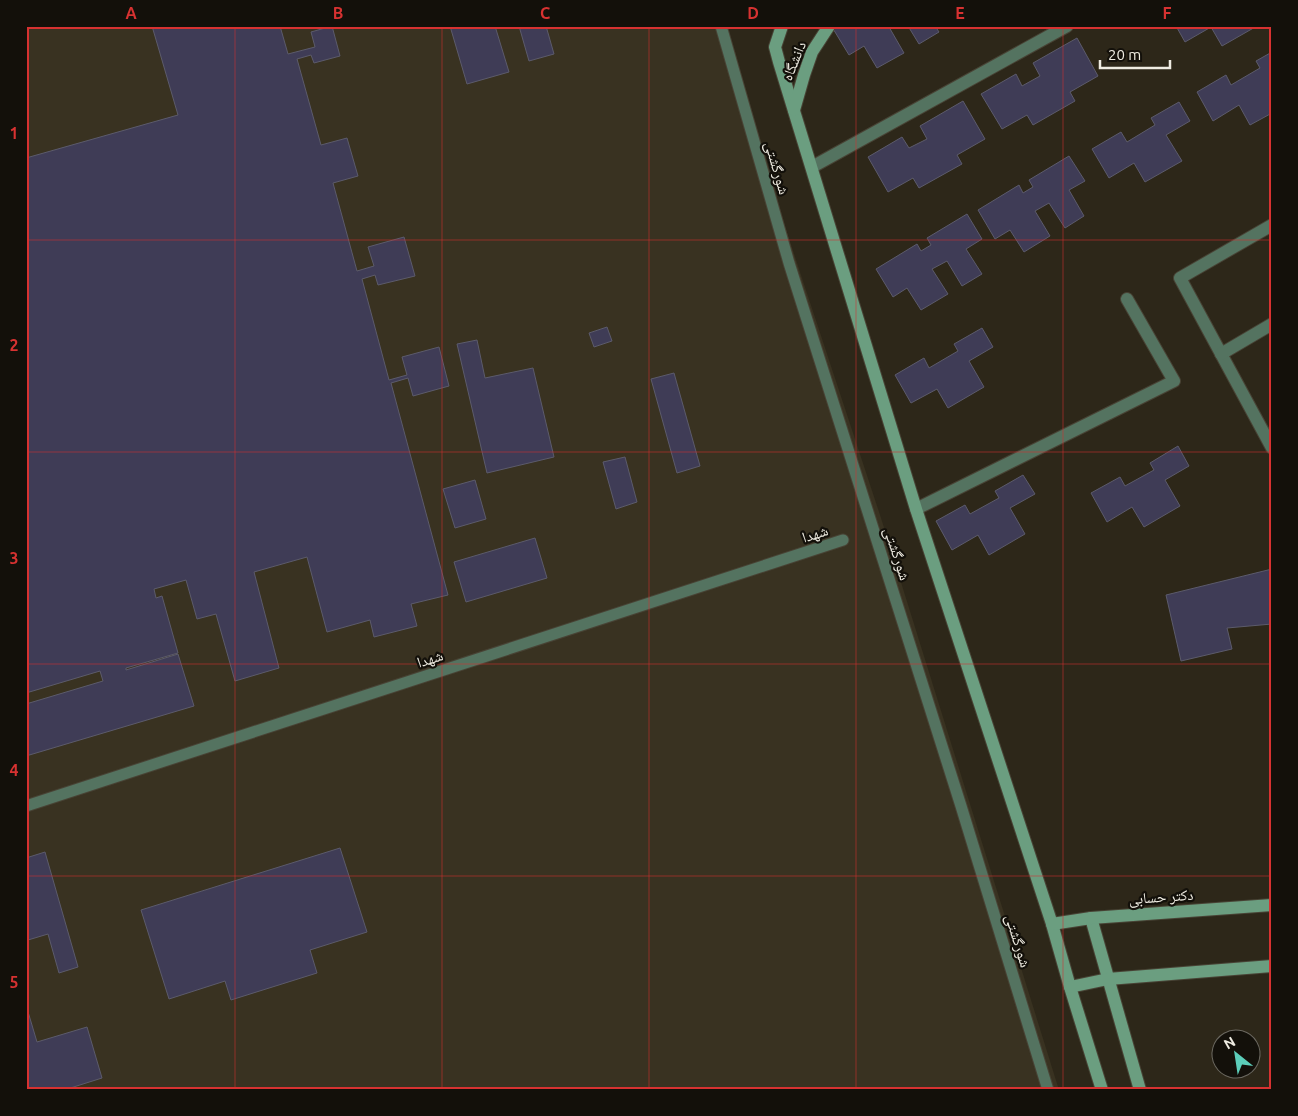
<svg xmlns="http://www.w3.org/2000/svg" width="1298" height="1116" font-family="Ubuntu,'Noto Naskh Arabic',sans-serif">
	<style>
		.industrial { fill: #393221 }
		.building { fill: #3f3c56; stroke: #5c5b6b }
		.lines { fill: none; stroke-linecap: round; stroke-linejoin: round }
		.lane-casing { stroke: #484335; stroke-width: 13 }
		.street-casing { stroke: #484335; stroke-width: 14 }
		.secondary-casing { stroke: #484335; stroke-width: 14 }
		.lane { stroke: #547360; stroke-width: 11 }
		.street { stroke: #547360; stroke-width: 12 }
		.secondary { stroke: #6b9e80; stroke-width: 12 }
		.grid { fill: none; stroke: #d73231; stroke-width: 1; stroke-opacity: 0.55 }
		.labels { text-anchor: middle; stroke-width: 4.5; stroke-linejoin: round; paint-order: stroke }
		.street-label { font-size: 15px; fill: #efece2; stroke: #13100a }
		.neatline { fill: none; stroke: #d73231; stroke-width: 2 }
		.grid-label { font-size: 16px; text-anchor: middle; font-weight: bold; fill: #d73231 }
	</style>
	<rect width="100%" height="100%" fill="#2d2719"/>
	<!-- industrial -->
	<path class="industrial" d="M 26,26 L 719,26 L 881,518 L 1059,1090 L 26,1090 Z"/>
	<!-- building -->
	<g class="building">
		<path d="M 152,26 L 280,26 L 288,54 L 315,47 L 311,32 L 332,26 L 340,56 L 314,63 L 311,55 L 297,59 L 321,145 L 347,138 L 358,176 L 333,183 L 357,271 L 374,266 L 368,247 L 404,237 L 415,276 L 378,285 L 375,275 L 362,279 L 389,380 L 407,375 L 402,357 L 439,347 L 449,386 L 413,396 L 408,378 L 391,383 L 448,595 L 411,604 L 417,626 L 374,637 L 370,620 L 327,632 L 307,557 L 254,572 L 279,668 L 235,681 L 216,614 L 197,619 L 186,580 L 154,589 L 156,598 L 162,596 L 178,653 L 126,668 L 126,670 L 178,654 L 194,706 L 26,756 L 26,704 L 103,681 L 100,671 L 26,693 L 26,158 L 178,115 Z"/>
		<path d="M 450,26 L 495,26 L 509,72 L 467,84 Z"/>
		<path d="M 519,26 L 546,26 L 554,54 L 529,61 Z"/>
		<path d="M 833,26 L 891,26 L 889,27 L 904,53 L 877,68 L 864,46 L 849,55 L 832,27 Z"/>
		<path d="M 908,26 L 935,26 L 939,32 L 919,44 Z"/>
		<path d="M 1176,26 L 1257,26 L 1222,46 L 1211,27 L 1185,42 Z"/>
		<path d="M 1077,38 L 1098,76 L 1070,92 L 1075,101 L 1033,125 L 1027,115 L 1002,129 L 981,94 L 1016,74 L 1022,86 L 1040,76 L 1033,63 Z"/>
		<path d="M 1272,52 L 1272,113 L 1250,125 L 1239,105 L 1213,121 L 1197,92 L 1226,75 L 1231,85 L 1260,68 L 1256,61 Z"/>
		<path d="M 963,101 L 985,139 L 957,155 L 962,164 L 919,188 L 913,178 L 888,192 L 868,157 L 902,137 L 909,148 L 927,139 L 920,126 Z"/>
		<path d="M 1179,102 L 1190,121 L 1166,135 L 1182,161 L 1145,182 L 1134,163 L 1109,178 L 1092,149 L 1121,132 L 1127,142 L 1155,125 L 1151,118 Z"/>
		<path d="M 1069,156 L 1085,181 L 1069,190 L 1084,216 L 1065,228 L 1049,203 L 1035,211 L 1050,236 L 1024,252 L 1010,230 L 995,239 L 978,210 L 1019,185 L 1023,193 L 1033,187 L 1029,180 Z"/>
		<path d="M 967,214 L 982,239 L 966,249 L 982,274 L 962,286 L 947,261 L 932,269 L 948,294 L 921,310 L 907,288 L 893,297 L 876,269 L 917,244 L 921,251 L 931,245 L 927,238 Z"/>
		<path d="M 607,327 L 612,341 L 594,347 L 589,333 Z"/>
		<path d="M 982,328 L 993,347 L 969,361 L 984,387 L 948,408 L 937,389 L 911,403 L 895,375 L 924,358 L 929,368 L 958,351 L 954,344 Z"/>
		<path d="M 477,340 L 485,378 L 533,368 L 554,457 L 487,473 L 457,344 Z"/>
		<path d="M 674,373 L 700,466 L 677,473 L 651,379 Z"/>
		<path d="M 1178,446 L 1189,466 L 1165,480 L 1180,506 L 1144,527 L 1132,507 L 1107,522 L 1091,493 L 1120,477 L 1125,486 L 1154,470 L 1150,463 Z"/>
		<path d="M 625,457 L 637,502 L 616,509 L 603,462 Z"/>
		<path d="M 1023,475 L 1035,494 L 1010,508 L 1025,534 L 989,555 L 978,535 L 952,550 L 936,521 L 965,505 L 970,514 L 999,498 L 995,491 Z"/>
		<path d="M 475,480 L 486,519 L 455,528 L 443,489 Z"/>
		<path d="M 535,538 L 547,578 L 466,602 L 454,562 Z"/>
		<path d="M 1272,569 L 1272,624 L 1227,628 L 1232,649 L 1181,661 L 1166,595 Z"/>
		<path d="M 340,848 L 367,932 L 310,950 L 317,973 L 231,1000 L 225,981 L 169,999 L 141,910 Z"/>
		<path d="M 45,852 L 78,967 L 59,973 L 48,934 L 28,940 L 26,932 L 26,858 Z"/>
		<path d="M 26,1005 L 37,1042 L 87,1027 L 102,1078 L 64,1090 L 26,1090 Z"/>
	</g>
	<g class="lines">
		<defs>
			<g id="lane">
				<path d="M 721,26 L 789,263 L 961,806 L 1048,1090"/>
				<path d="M 26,806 L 843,540"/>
			</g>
			<g id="street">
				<path d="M 812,167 L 1067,26"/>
				<path d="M 1272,225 L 1180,278 L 1272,448"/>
				<path d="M 1221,354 L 1272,324"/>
				<path d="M 916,509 L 1174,381 L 1127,299"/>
			</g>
			<g id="secondary">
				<path d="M 782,26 L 775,47 L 779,62 L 916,509 L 1052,924 L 1070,987 L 1102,1090"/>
				<path d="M 794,110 L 804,75 L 812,52 L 829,26"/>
				<path d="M 1091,918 L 1140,1090"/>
				<path d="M 1052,924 L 1091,918 L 1272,905"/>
				<path d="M 1070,987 L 1108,979 L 1272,966"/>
			</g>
		</defs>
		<!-- lane casing -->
		<use href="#lane" class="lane-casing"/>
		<!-- street casing -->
		<use href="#street" class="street-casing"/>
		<!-- secondary casing -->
		<use href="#secondary" class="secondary-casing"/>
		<!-- lane -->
		<use href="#lane" class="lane"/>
		<!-- street -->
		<use href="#street" class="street"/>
		<!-- secondary -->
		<use href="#secondary" class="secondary"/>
	</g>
	<!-- grid -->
	<path class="grid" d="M 235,26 L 235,1090M 442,26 L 442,1090M 649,26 L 649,1090M 856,26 L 856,1090M 1063,26 L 1063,1090M 26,240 L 1272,240M 26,452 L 1272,452M 26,664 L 1272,664M 26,876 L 1272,876"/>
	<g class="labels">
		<!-- street labels -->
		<g class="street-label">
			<text transform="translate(794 61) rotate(-68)" y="5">دانشگاه</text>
			<text transform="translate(777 168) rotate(74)" y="5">شورگشتی</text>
			<text transform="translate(815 534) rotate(-18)" y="5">شهدا</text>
			<text transform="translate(897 554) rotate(72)" y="5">شورگشتی</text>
			<text transform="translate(430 659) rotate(-18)" y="5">شهدا</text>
			<text transform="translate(1161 897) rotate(-4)" y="5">دکتر حسابی</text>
			<text transform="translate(1018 941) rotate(73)" y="5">شورگشتی</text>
		</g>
	</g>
	<!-- border -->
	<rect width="1298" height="1116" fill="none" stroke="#13100a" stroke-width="55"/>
	<!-- north arrow -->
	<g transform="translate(1236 1054) rotate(330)"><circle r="24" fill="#13100a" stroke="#6b6860"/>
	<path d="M0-4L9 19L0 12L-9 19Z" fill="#5cceba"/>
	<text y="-8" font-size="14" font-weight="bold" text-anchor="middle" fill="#efece2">N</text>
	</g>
	<!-- scale -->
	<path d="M1100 60v8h70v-8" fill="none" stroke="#efece2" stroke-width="2.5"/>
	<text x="1108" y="60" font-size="15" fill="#efece2" stroke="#13100a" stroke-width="4" paint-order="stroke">20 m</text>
	<rect x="28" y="28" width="1242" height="1060" class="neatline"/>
	<g class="grid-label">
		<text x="131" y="19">A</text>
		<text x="338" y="19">B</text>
		<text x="545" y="19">C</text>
		<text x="753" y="19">D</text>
		<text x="960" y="19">E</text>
		<text x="1167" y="19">F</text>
		<text x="14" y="139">1</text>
		<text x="14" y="351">2</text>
		<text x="14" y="564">3</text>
		<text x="14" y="776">4</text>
		<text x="14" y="988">5</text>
	</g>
</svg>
